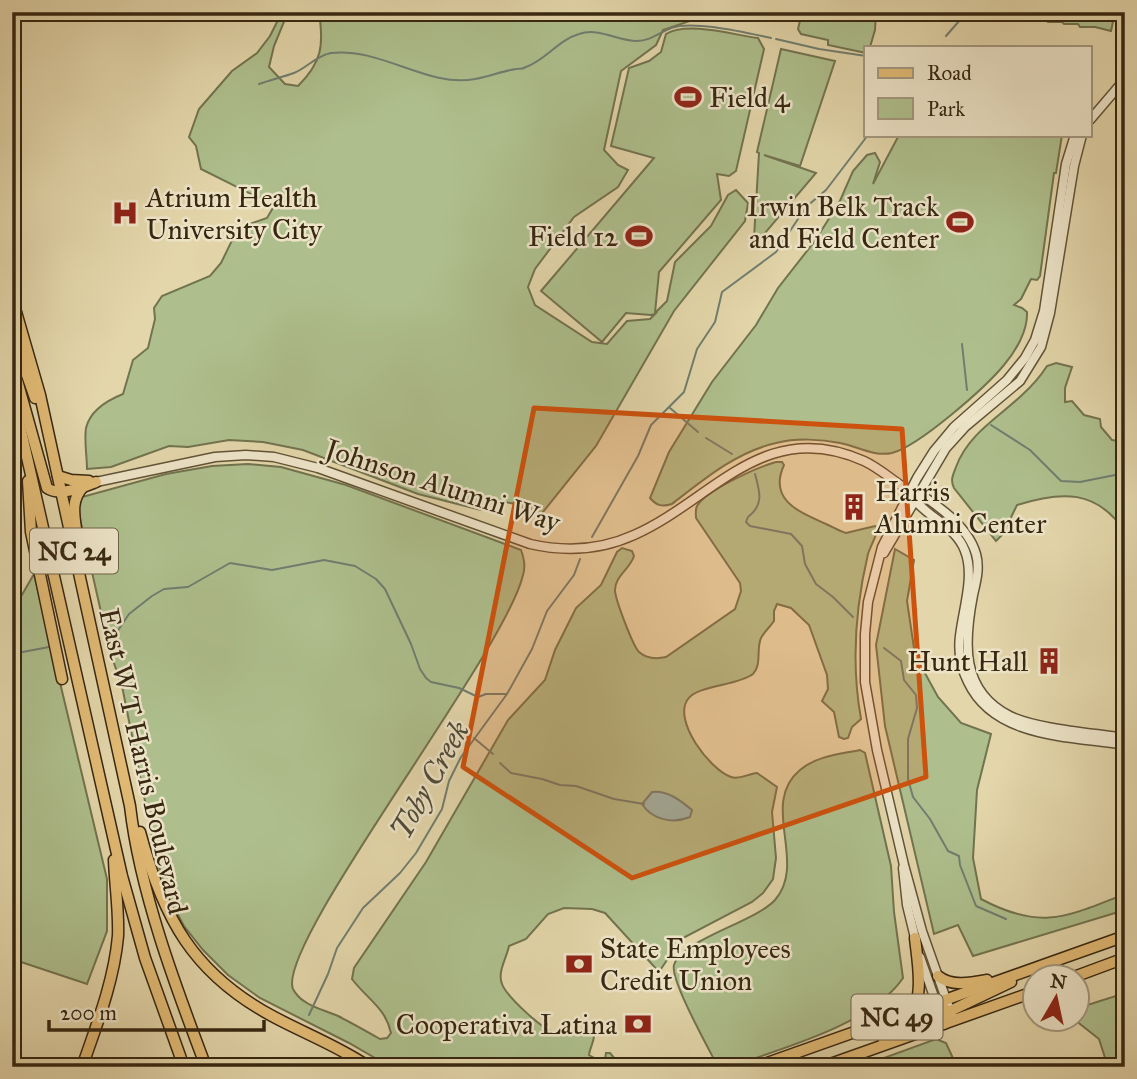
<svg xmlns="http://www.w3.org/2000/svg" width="1137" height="1079" font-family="'IM FELL Great Primer',serif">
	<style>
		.green { fill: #aebf8d; stroke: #72734f; stroke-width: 2 }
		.water { fill: #96b8af; stroke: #707e70; stroke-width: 2 }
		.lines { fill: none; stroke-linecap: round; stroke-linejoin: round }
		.stream { stroke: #707e70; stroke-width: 2 }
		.minor-casing { stroke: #625337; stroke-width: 11 }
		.major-casing { stroke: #372711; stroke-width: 13 }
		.minor { stroke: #ede4c8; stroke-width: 8 }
		.major { stroke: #e2bb75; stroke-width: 10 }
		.marked { fill: #cd520d; fill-opacity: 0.2; stroke: #cd520d; stroke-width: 5; stroke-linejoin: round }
		.labels { text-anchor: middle; stroke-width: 5; stroke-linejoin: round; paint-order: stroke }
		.shield { fill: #ede4c8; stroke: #6e6048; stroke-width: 2 }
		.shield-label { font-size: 26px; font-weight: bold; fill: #372711 }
		.poi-label { font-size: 28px; fill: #372711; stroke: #ede4c8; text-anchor: start }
		.street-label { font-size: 28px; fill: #372711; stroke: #ede4c8 }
		.water-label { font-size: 30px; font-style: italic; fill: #4f4b38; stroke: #ede4c8 }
	</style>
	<rect width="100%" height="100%" fill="#e3d6aa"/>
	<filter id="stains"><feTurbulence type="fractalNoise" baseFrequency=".00286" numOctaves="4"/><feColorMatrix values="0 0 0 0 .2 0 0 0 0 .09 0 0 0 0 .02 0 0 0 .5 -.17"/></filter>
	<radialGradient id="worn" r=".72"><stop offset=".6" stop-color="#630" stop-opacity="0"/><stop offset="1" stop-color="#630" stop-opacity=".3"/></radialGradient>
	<!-- green -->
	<g class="green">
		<path d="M 282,12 L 288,12 L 274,46 L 269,67 L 285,84 L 298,86 C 322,62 324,46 319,12 L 702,12 L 696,19 L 663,30 L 656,45 L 621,71 L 604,150 L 618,165 L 628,170 L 618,187 L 574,217 L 535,269 L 528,287 L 535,305 L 592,342 L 607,344 L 627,321 L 650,319 L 655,314 L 651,315 L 626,313 L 602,342 L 541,291 L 654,158 L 611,146 L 629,68 L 649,61 L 661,52 L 666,34 C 687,21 734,35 758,38 L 764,49 L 736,171 L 729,176 L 717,174 L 721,200 L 659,272 L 655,313 L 667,301 L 675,262 L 711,226 L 728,195 L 736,190 L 748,203 L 745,221 L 674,311 L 596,446 L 539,517 L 515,504 L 495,500 L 481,510 L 418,494 L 303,450 L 263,442 L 229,440 L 188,447 L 169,446 L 111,467 L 87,469 C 87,457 84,440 86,428 C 90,411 108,400 123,394 L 133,360 L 148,348 L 155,319 L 154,308 L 162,296 L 210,276 L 221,263 L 238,228 L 267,218 L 277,201 L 257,197 L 201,169 L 196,146 L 189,137 L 199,109 L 232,71 L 257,53 L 270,36 Z"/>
		<path d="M 802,12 L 876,12 L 875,30 L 870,47 L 866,47 L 866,53 L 828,45 L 828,40 L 801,34 L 798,29 Z"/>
		<path d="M 1011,12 L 1115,12 L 1111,31 L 1095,27 L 1080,27 L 1078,24 L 1064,24 L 1062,22 L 1048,22 L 1046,20 L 1015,17 Z"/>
		<path d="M 781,49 L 835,61 L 800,166 L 764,155 L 816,173 L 759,240 L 754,238 L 759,153 L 757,152 Z"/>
		<path d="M 899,135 L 1062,135 L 1056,173 L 1054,173 L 1040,276 L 1037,280 L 1031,279 L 1021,299 L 1014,305 L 1022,308 L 1027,312 C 1028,330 1016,351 1004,365 C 985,388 919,446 892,453 C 874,457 857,446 840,443 C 821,439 796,438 776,443 C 736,452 703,480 672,504 C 662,507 657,506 650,498 L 669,452 L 712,382 L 756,325 L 778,288 L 814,242 L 839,203 L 853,171 L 867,155 L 875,153 L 880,162 L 873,184 Z"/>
		<path d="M 1056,363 L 1072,367 L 1065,388 L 1065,402 L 1072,401 L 1084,415 L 1100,419 L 1101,427 L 1112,440 L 1125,442 L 1125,532 C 1097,489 1061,491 1017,505 L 1003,534 L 996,541 L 954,488 C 950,480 953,475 956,467 C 968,434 998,418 1022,395 C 1032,386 1040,377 1047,366 Z"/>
		<path d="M 776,462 L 782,462 L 784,465 C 768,500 799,512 826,524 C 833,527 839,531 846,533 L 875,526 L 878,528 C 876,537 871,545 868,554 C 855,609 851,663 861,719 L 852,727 L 848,738 L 844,739 L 839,737 L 834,712 L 822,701 L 828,689 L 827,675 L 809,625 L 791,608 L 777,604 L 774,611 L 774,621 C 770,627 764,632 761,638 C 756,649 762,665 753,674 C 737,686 698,685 688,699 C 672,720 710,770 731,777 C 739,780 748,774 757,773 L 777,787 L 772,812 L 776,858 L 773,879 L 763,893 L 752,902 L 681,939 L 659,972 L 605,913 L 592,909 L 564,908 L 548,914 L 526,939 L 509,946 C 507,957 497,972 502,984 C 507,997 542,1029 555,1033 C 566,1036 578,1031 589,1030 L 594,1035 C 594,1042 590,1047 589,1055 L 598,1060 L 605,1059 L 606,1053 L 610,1053 L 622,1067 L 384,1067 L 375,1058 L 349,1043 L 260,998 L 228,975 L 203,950 L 184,926 L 170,900 L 157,861 L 122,686 L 110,652 L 78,510 L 82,497 L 166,474 L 212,466 L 248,464 L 281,467 L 346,485 L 521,550 C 524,558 526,566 523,575 C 505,653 275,945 293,989 C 295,993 300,999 304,1001 C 313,1008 327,1011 338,1016 C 352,1023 366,1031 380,1039 L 387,1038 L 391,1033 C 386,1008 366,998 352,979 L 354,968 L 426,862 L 508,720 L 545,680 L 555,650 L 576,608 L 601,585 L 617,552 L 622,548 L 632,551 L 634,556 C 630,569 615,576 615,590 C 615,599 633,646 639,652 C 647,659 657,659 666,657 L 735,609 L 741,591 L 740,583 L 696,518 C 696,514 695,510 697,506 C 706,490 758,467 776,462 Z"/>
		<path d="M 895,549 L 914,560 L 907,601 L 915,655 L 938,697 L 961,723 L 991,734 L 977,790 L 973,858 L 981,899 C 1041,931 1066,917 1125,894 L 1125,910 L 973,956 L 958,925 L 934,934 L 885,726 L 876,645 Z"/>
		<path d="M 34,574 L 107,879 L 107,931 L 87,984 L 12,959 L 12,600 L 19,600 Z"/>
		<path d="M 860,750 L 865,753 L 891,866 L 894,912 L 903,978 C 871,1025 780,1049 729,1067 L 718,1067 C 709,1049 670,980 674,965 C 681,940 755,922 775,900 C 808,862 759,804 800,770 C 816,756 841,754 860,750 Z"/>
		<path d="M 1125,993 L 1125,1067 L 1108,1067 L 1099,1039 L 1075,1020 L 1078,1020 L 1078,1008 Z"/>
		<path d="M 936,1039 L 946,1043 L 957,1067 L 866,1067 L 870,1063 Z"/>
	</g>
	<!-- water -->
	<path class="water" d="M 652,792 C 667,790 680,800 692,810 L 690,817 C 673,824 652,820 642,804 Z"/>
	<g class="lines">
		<!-- stream -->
		<g class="stream">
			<path d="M 946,36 L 967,12"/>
			<path d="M 776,39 L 819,49 L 866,56"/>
			<path d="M 259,84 C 270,80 283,77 294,73 C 307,68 317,55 331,53 C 381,47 427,88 475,79 C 488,77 502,71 516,69 C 521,68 520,70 526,67 C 546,60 558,40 579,34 C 599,27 617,41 637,41 C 650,41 659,33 671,28 C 693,20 747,33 771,38"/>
			<path d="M 837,204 L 850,214"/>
			<path d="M 962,344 L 967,390"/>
			<path d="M 670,408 L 698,432"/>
			<path d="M 991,425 L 1030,450 L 1061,481 L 1080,482 L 1125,473"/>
			<path d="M 706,438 L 732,454"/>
			<path d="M 755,474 C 760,492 764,505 748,517 L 746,522 L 750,526 L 791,534 L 802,546 L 805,564 L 816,584 L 833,597 L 853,617"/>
			<path d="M 592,537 L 638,456 L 651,425 L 684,392 L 697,349 L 715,322 L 722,292 L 776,252 L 806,207 L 826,190 L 868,135"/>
			<path d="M 109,640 L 113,638 L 129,614 L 152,596 L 164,589 L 188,587 L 230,563 L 272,570 L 324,560 L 355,566 L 376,579 L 385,589 L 411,644 L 420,669 L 426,678 L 431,682 L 459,688 L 478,697 L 486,694 L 506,694"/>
			<path d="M 884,648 L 901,661 L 904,680 L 916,695 L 917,708 L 908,739 L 908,779 L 913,797 L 930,819 L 948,851 L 959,856 L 960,865 L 976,906 L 1006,919"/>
			<path d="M 12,654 L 49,647"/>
			<path d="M 474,738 L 493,754"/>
			<path d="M 500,763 L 511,773 L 542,779 L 560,785 L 576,786 L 614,799 L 644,804"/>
			<path d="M 309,1015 L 328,974 L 337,948 L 363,908 L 400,873 L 416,853 L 442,809 L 449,781 L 461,757 L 507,694 L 532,649 L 547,611 L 574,575 L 580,559"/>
		</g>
		<defs>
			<g id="minor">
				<path d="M 1090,120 L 1125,79"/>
				<path d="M 96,482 L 215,457 L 246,455 L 274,457 L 318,468 L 530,544 C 565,552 601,550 634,535 C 713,500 764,416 864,461 C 881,469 893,481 908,490 C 913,493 918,493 923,496 C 943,509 969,529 976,554 C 980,568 976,582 973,595 C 964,642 960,691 1010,716 C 1037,729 1094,733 1125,738"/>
				<path d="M 913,498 C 928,518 956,526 965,551 C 975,576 963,609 960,636 C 958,652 961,668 968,682 C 995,739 1071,736 1125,745"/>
				<path d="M 884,553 L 946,448 L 965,427 L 1020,381 L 1041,347 L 1050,313 L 1074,166 L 1082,135"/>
				<path d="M 903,868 L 907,905 L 916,942"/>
				<path d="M 920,957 L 938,1008"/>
				<path d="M 952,1016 L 922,931 L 904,865 L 877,750 L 865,682 L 865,634 L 868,602 L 882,547 L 917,478 L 934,451 L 954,427 L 1007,380 L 1025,358 L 1035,340 L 1044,311 L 1066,164 L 1075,135"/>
			</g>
			<g id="major">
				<path d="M 12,298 L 40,395 L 130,806 C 140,892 175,985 206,1067"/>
				<path d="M 12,332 L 35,398"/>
				<path d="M 12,362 L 47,488 C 60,497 83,487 96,482"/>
				<path d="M 12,391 L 122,876 L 145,958 L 184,1067"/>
				<path d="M 58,476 L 71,480 L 89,481"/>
				<path d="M 28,481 L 31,532 L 62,679"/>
				<path d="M 77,536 C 75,518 69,501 84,486"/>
				<path d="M 140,832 C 163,918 193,974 274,1017 C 306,1034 340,1047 369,1067"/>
				<path d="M 938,976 C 951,987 971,983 987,980"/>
				<path d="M 1071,978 L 1125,958"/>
				<path d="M 910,1012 C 925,1000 917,957 915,938"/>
				<path d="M 944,1024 L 944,1016 L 948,1012 L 1011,982"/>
				<path d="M 883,1038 L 940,1014 L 945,1009"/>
				<path d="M 82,1067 C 97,1024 114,981 118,936 C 119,910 115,886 114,860"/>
				<path d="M 756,1067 L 1125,936"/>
				<path d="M 822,1067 L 1036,991"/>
			</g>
		</defs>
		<!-- minor casing -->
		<use href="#minor" class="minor-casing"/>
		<!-- major casing -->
		<use href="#major" class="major-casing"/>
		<!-- minor -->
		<use href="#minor" class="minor"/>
		<!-- major -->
		<use href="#major" class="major"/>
	</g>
	<!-- marked area -->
	<path class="marked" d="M 534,408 L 902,429 L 926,777 L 632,878 L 463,767 Z"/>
	<!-- icons -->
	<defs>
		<symbol id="stadium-bare" viewBox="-9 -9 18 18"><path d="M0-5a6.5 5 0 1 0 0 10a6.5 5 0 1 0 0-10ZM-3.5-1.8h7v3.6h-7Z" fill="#8f2418" stroke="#ede4c8" stroke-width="2.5" paint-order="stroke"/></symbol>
		<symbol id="hospital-bare" viewBox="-9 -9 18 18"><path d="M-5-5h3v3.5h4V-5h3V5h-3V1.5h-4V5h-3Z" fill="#8f2418" stroke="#ede4c8" stroke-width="2.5" paint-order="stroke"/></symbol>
		<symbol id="building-bare" viewBox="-9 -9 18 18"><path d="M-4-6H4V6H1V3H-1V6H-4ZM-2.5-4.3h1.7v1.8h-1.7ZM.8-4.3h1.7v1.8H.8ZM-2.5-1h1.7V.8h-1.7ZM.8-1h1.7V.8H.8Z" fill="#8f2418" stroke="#ede4c8" stroke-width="2.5" paint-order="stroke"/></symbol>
		<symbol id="bank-bare" viewBox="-9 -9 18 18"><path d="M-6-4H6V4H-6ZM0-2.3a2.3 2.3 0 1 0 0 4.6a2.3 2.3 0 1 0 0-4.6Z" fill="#8f2418" stroke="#ede4c8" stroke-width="2.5" paint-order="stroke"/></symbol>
	</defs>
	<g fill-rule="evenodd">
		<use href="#stadium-bare" x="669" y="78" width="38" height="38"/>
		<use href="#hospital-bare" x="106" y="194" width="38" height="38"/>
		<use href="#stadium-bare" x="941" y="203" width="38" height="38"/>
		<use href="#stadium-bare" x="620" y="217" width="38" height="38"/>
		<use href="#building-bare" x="835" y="488" width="38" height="38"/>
		<use href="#building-bare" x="1030" y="642" width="38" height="38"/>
		<use href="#bank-bare" x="560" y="945" width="38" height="38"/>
		<use href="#bank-bare" x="619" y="1005" width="38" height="38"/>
	</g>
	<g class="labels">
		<!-- shield labels -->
		<g class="shield">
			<rect x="30" y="528.5" width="88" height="45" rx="5"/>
			<rect x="851.5" y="994.5" width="91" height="45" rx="5"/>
		</g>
		<g class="shield-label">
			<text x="74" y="560">NC 24</text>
			<text x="897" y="1026">NC 49</text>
		</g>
		<!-- poi labels -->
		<g class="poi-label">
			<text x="709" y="107">Field 4</text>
			<text x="146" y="207">Atrium Health<tspan x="146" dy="32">University City</tspan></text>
			<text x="939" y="216" text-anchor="end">Irwin Belk Track<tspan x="939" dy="32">and Field Center</tspan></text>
			<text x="618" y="246" text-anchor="end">Field 12</text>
			<text x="875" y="501">Harris<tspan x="875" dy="32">Alumni Center</tspan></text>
			<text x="1028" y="671" text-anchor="end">Hunt Hall</text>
			<text x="600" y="958">State Employees<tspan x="600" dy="32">Credit Union</tspan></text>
			<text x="617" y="1034" text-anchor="end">Cooperativa Latina</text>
		</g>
		<!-- street labels -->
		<g class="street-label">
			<text transform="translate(443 485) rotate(18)" y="10">Johnson Alumni Way</text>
			<text transform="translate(144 761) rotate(77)" y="10">East W T Harris Boulevard</text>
		</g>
		<!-- water labels -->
		<g class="water-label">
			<text transform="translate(430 780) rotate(-61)" y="10">Toby Creek</text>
		</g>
	</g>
	<!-- margin -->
	<rect width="1137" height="1079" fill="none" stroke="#e3d6aa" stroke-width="42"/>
	<rect x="14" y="14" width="1109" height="1051" fill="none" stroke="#372711" stroke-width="3.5"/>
	<rect x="21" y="21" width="1095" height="1037" fill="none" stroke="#372711" stroke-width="2"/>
	<!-- legend -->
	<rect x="864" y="46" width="228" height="91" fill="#ede4c8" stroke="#a4987f" stroke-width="2"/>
	<rect x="878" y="68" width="35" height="10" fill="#e2bb75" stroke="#a4987f" stroke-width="2"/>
	<text x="927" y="80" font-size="21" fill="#372711">Road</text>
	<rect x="878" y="98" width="35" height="21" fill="#aebf8d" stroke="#a4987f" stroke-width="2"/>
	<text x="927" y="116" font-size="21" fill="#372711">Park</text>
	<!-- north arrow -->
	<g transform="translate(1056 998) rotate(9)"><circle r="33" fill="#ede4c8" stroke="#a4987f" stroke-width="2"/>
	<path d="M0-5L12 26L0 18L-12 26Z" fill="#8f2418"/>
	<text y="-10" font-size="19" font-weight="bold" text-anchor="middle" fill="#372711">N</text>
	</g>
	<!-- scale -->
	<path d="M49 1020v10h215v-10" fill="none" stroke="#372711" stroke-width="3.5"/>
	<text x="60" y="1020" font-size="21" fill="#372711" stroke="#ede4c8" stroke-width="5" paint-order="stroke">200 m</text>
	<rect width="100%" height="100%" filter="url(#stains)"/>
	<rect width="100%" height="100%" fill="url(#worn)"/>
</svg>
